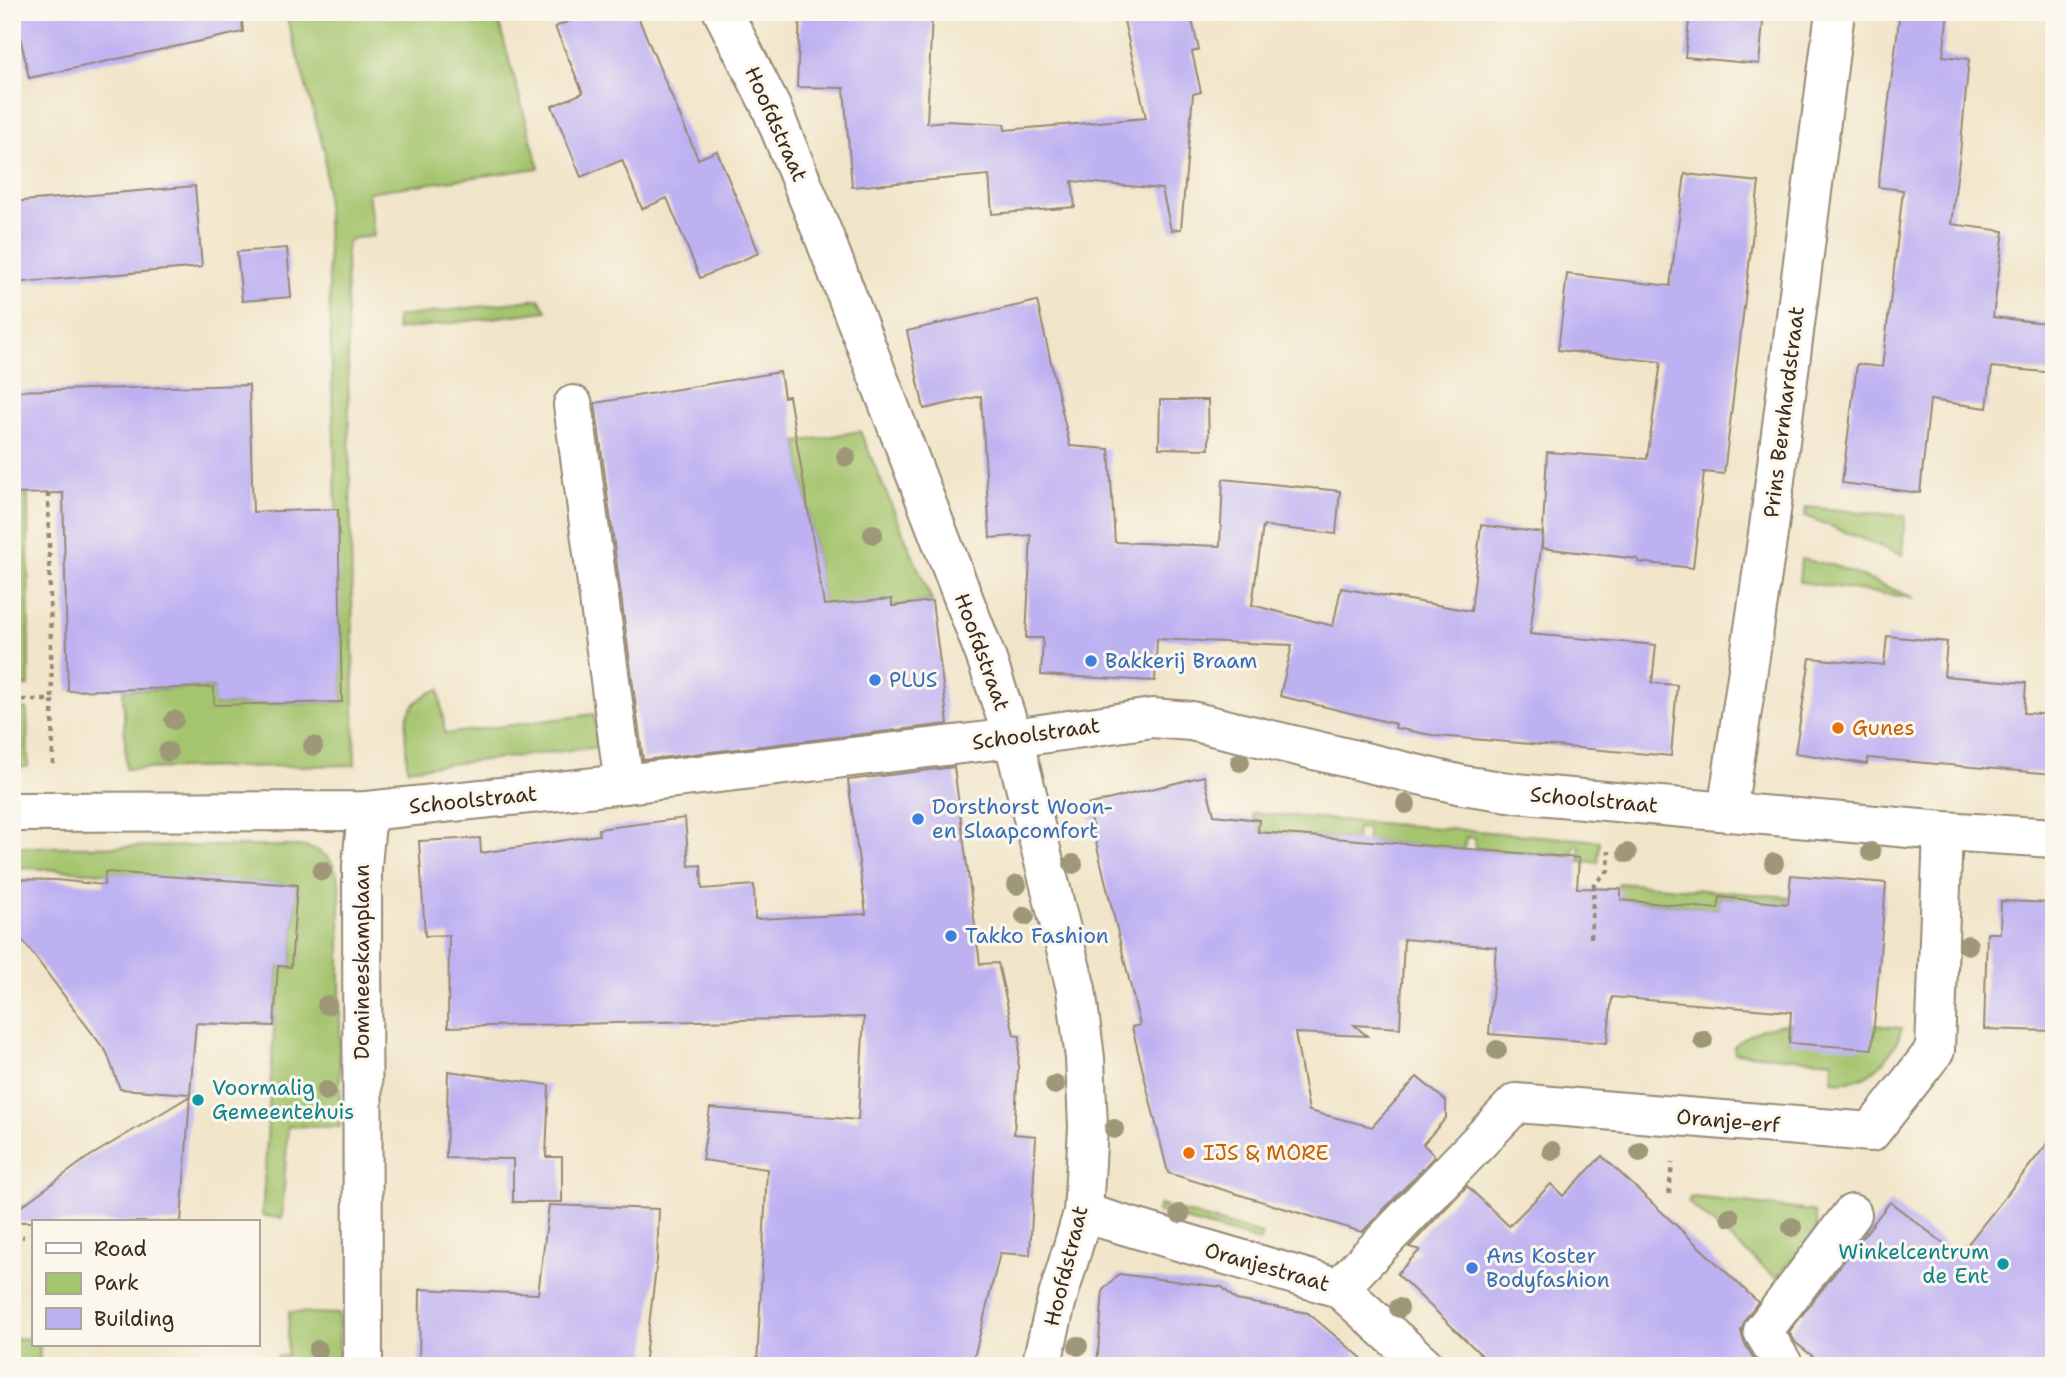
<svg xmlns="http://www.w3.org/2000/svg" width="2066" height="1378" font-family="'Shantell Sans',sans-serif">
	<style>
		.green { fill: #a4c46d; stroke: #707746; stroke-width: 2 }
		.building { fill: #beb1f2 }
		.lines { fill: none; stroke-linecap: round; stroke-linejoin: round }
		.minor-casing { stroke: #968874; stroke-width: 42 }
		.path { stroke: #968874; stroke-width: 4.5; stroke-dasharray: 5 5; stroke-linecap: butt }
		.minor { stroke: #fff; stroke-width: 38 }
		.tree { fill: #9e9778 }
		.shop-dot { fill: #3f7fe0; stroke: #fbf7ec; stroke-width: 2.5 }
		.food-dot { fill: #e8710a; stroke: #fbf7ec; stroke-width: 2.5 }
		.culture-dot { fill: #0f9aa8; stroke: #fbf7ec; stroke-width: 2.5 }
		.labels { text-anchor: middle; stroke-width: 6; stroke-linejoin: round; paint-order: stroke }
		.street-label { font-size: 21px; fill: #3b2a1e; stroke: #fbf7ec }
		.shop-label { font-size: 21px; fill: #366cbe; stroke: #fbf7ec; text-anchor: start }
		.food-label { font-size: 21px; fill: #c56008; stroke: #fbf7ec; text-anchor: start }
		.culture-label { font-size: 21px; fill: #0d838f; stroke: #fbf7ec; text-anchor: start }
	</style>
	<rect width="100%" height="100%" fill="#fbf7ec"/>
	<filter id="ink" filterUnits="userSpaceOnUse"><feTurbulence type="fractalNoise" baseFrequency=".0143" numOctaves="2"/><feDisplacementMap in="SourceGraphic" scale="14" xChannelSelector="R" yChannelSelector="G"/><feConvolveMatrix kernelMatrix="1 2 1 2 8 2 1 2 1" color-interpolation-filters="sRGB"/></filter>
	<filter id="wash" filterUnits="userSpaceOnUse"><feTurbulence type="fractalNoise" baseFrequency=".00686" numOctaves="4" result="noise"/><feDisplacementMap in="SourceGraphic" scale="28" xChannelSelector="R" yChannelSelector="G"/><feGaussianBlur stdDeviation="1.57" result="paint"/><feColorMatrix in="noise" values="0 0 0 0 0 0 0 0 0 0 0 0 0 0 0 0 0 1.4 0 .05"/><feComposite in="paint" operator="in"/></filter>
	<g filter="url(#wash)">
		<rect width="100%" height="100%" fill="#f1e5c9"/>
		<!-- green -->
		<g class="green">
			<path d="M 285,12 L 496,12 L 539,168 L 368,192 L 374,236 L 355,238 L 348,242 L 346,252 L 355,765 L 126,769 L 123,690 L 214,687 L 215,705 L 342,702 L 325,153 Z"/>
			<path d="M 539,299 L 547,311 L 397,330 L 396,317 Z"/>
			<path d="M 860,431 L 932,601 L 892,606 L 891,599 L 824,607 L 797,442 Z"/>
			<path d="M 12,494 L 28,494 L 29,686 L 12,686 Z"/>
			<path d="M 1806,507 L 1905,516 L 1902,555 L 1805,516 Z"/>
			<path d="M 1801,559 L 1836,566 L 1914,598 L 1799,582 Z"/>
			<path d="M 439,689 L 445,734 L 594,714 L 598,747 L 407,769 C 407,730 395,706 439,689 Z"/>
			<path d="M 12,709 L 27,709 L 28,767 L 12,767 Z"/>
			<path d="M 1253,813 L 1600,841 L 1598,863 L 1579,861 L 1580,846 L 1574,846 L 1573,857 L 1475,849 L 1475,838 L 1466,837 L 1464,849 L 1367,841 L 1367,829 L 1357,828 L 1356,840 L 1258,832 L 1259,820 L 1253,819 Z"/>
			<path d="M 299,846 C 327,850 336,861 340,888 L 340,1127 L 288,1126 L 282,1218 L 262,1216 L 278,966 L 291,967 L 297,885 L 12,867 L 12,847 Z"/>
			<path d="M 1618,883 L 1789,897 L 1787,915 L 1733,898 L 1720,897 L 1718,909 L 1621,900 Z"/>
			<path d="M 1790,1023 L 1789,1043 L 1874,1025 L 1902,1028 C 1891,1061 1869,1085 1832,1081 L 1833,1061 L 1735,1053 L 1734,1046 C 1751,1030 1768,1026 1790,1023 Z"/>
			<path d="M 1694,1197 L 1811,1211 L 1815,1213 L 1817,1226 L 1814,1234 L 1776,1278 L 1690,1204 L 1688,1202 L 1690,1198 Z"/>
			<path d="M 1159,1205 L 1262,1234 L 1260,1241 L 1157,1212 Z"/>
			<path d="M 289,1312 L 339,1314 L 339,1366 L 276,1366 L 277,1356 L 287,1356 Z"/>
			<path d="M 12,1338 L 33,1339 L 33,1345 L 40,1345 L 39,1366 L 12,1366 Z"/>
		</g>
		<g id="blocks">
			<!-- building -->
			<g class="building">
				<path d="M 15,12 L 241,12 L 243,32 L 29,78 Z"/>
				<path d="M 591,12 L 636,12 L 698,159 L 717,151 L 759,253 L 700,278 L 667,198 L 642,209 L 622,160 L 581,177 L 552,106 L 583,93 L 555,27 Z"/>
				<path d="M 800,12 L 932,12 L 927,123 L 946,121 L 1004,124 L 1005,130 L 1146,118 L 1122,12 L 1190,12 L 1199,50 L 1192,52 L 1201,92 L 1193,94 L 1181,229 L 1171,230 L 1162,189 L 1072,181 L 1075,207 L 992,214 L 989,175 L 852,187 L 844,88 L 797,87 Z"/>
				<path d="M 1690,12 L 1764,12 L 1759,64 L 1685,57 Z"/>
				<path d="M 1900,12 L 1948,12 L 1943,56 L 1969,59 L 1960,154 L 1951,224 L 2004,231 L 1993,317 L 2054,324 L 2054,373 L 1992,367 L 1987,408 L 1930,400 L 1920,493 L 1842,483 L 1857,364 L 1882,367 L 1893,278 L 1903,190 L 1878,187 Z"/>
				<path d="M 1685,174 L 1759,182 L 1724,474 L 1704,472 L 1693,568 L 1638,562 L 1638,559 L 1542,548 L 1547,452 L 1647,459 L 1661,362 L 1558,350 L 1567,274 L 1670,286 Z"/>
				<path d="M 195,186 L 202,267 L 12,283 L 12,202 Z"/>
				<path d="M 287,248 L 291,297 L 242,301 L 237,252 Z"/>
				<path d="M 1037,301 L 1070,446 L 1109,449 L 1115,542 L 1220,546 L 1223,479 L 1340,491 L 1336,534 L 1263,526 L 1252,605 L 1333,626 L 1341,588 L 1471,611 L 1481,525 L 1543,533 L 1530,634 L 1656,645 L 1652,683 L 1677,685 L 1671,756 L 1437,736 L 1395,728 L 1396,724 L 1280,696 L 1292,645 L 1157,639 L 1155,681 L 1041,675 L 1043,638 L 1026,638 L 1031,535 L 990,538 L 981,396 L 924,409 L 907,331 Z"/>
				<path d="M 780,372 L 784,397 L 789,396 L 824,605 L 892,599 L 892,606 L 932,601 L 948,724 L 643,760 L 595,403 Z"/>
				<path d="M 249,385 L 253,512 L 338,509 L 342,702 L 214,705 L 214,687 L 68,691 L 63,493 L 12,494 L 12,391 Z"/>
				<path d="M 1160,400 L 1208,400 L 1209,449 L 1159,448 Z"/>
				<path d="M 1887,636 L 1947,642 L 1944,676 L 2026,683 L 2024,713 L 2054,715 L 2054,774 L 1868,758 L 1867,764 L 1795,753 L 1810,658 L 1884,665 Z"/>
				<path d="M 954,767 L 980,964 L 998,963 L 1014,1035 L 1020,1036 L 1014,1134 L 1036,1136 L 1030,1255 L 1000,1253 L 972,1366 L 757,1366 L 767,1169 L 702,1160 L 710,1108 L 858,1120 L 864,1017 L 448,1027 L 449,935 L 425,936 L 419,841 L 480,838 L 481,853 L 599,835 L 598,829 L 685,818 L 689,866 L 701,865 L 702,889 L 754,885 L 755,919 L 866,914 L 848,780 Z"/>
				<path d="M 1204,776 L 1214,815 L 1259,820 L 1258,832 L 1579,858 L 1577,888 L 1621,889 L 1621,900 L 1718,909 L 1720,897 L 1788,904 L 1791,875 L 1886,883 L 1872,1049 L 1789,1043 L 1791,1012 L 1612,997 L 1607,1043 L 1489,1034 L 1496,947 L 1404,939 L 1400,1028 L 1354,1025 L 1367,1036 L 1295,1033 L 1309,1111 L 1372,1127 L 1417,1077 L 1446,1101 L 1446,1118 L 1423,1144 L 1435,1156 L 1362,1232 L 1168,1173 L 1132,1027 L 1140,1025 L 1087,805 Z"/>
				<path d="M 105,872 L 297,885 L 291,967 L 278,966 L 274,1026 L 196,1023 L 190,1094 L 120,1089 L 107,1053 L 12,926 L 12,879 L 56,880 L 104,885 Z"/>
				<path d="M 2001,901 L 2054,903 L 2054,1031 L 1984,1029 L 1987,933 L 2000,933 Z"/>
				<path d="M 448,1071 L 549,1085 L 546,1157 L 562,1157 L 562,1202 L 513,1202 L 513,1159 L 446,1158 Z"/>
				<path d="M 190,1096 L 181,1222 L 12,1222 L 12,1213 L 87,1158 Z"/>
				<path d="M 2054,1135 L 2054,1366 L 1825,1366 L 1796,1343 L 1789,1332 L 1890,1202 L 1959,1255 Z"/>
				<path d="M 1602,1156 L 1758,1302 L 1746,1318 L 1741,1331 L 1744,1342 L 1758,1366 L 1493,1366 L 1397,1274 L 1420,1250 L 1409,1247 L 1467,1186 L 1509,1226 L 1551,1184 L 1563,1196 Z"/>
				<path d="M 549,1205 L 659,1209 L 657,1260 L 644,1366 L 419,1366 L 420,1289 L 538,1294 Z"/>
				<path d="M 1119,1274 L 1222,1287 L 1236,1300 L 1308,1313 L 1371,1366 L 1097,1366 L 1103,1290 Z"/>
			</g>
		</g>
	</g>
	<g filter="url(#ink)">
		<use href="#blocks" fill-opacity="0" stroke="#968874" stroke-width="2"/>
		<g class="lines">
			<defs>
				<g id="minor">
					<path d="M 723,12 L 771,107 L 825,239 L 986,657 L 1013,738 L 1076,989 L 1085,1058 L 1088,1127 L 1083,1213 L 1056,1303 L 1041,1366"/>
					<path d="M 573,405 L 624,784"/>
					<path d="M 12,812 L 367,811 L 624,784 L 1013,738 L 1152,718 L 1191,721 L 1462,785 L 1515,793 L 1943,831 L 2054,838"/>
					<path d="M 1727,812 L 1769,527 L 1835,12"/>
					<path d="M 1083,1213 L 1339,1288 L 1425,1366"/>
					<path d="M 1339,1288 L 1516,1103 L 1871,1132 L 1935,1050 L 1943,831"/>
					<path d="M 363,1366 L 362,866 L 367,811"/>
					<path d="M 1784,1366 L 1763,1331 L 1852,1214"/>
				</g>
			</defs>
			<!-- minor casing -->
			<use href="#minor" class="minor-casing"/>
			<!-- path -->
			<g class="path">
				<path d="M 48,493 L 52,700"/>
				<path d="M 12,700 L 52,700 L 53,764"/>
				<path d="M 1591,938 L 1594,884 L 1608,871 L 1609,851"/>
				<path d="M 1669,1194 L 1672,1163"/>
				<path d="M 12,1236 L 24,1237"/>
			</g>
			<!-- minor -->
			<use href="#minor" class="minor"/>
		</g>
		<!-- trees -->
		<g class="tree">
			<circle cx="846" cy="457" r="10"/>
			<circle cx="873" cy="534" r="10"/>
			<circle cx="174" cy="720" r="10"/>
			<circle cx="313" cy="746" r="10"/>
			<circle cx="168" cy="752" r="10"/>
			<circle cx="1240" cy="762" r="10"/>
			<circle cx="1406" cy="804" r="10"/>
			<circle cx="1871" cy="852" r="10"/>
			<circle cx="1627" cy="853" r="10"/>
			<circle cx="1774" cy="863" r="10"/>
			<circle cx="1073" cy="864" r="10"/>
			<circle cx="322" cy="871" r="10"/>
			<circle cx="1017" cy="885" r="10"/>
			<circle cx="1025" cy="916" r="10"/>
			<circle cx="1968" cy="945" r="10"/>
			<circle cx="327" cy="1005" r="10"/>
			<circle cx="1703" cy="1040" r="10"/>
			<circle cx="1497" cy="1050" r="10"/>
			<circle cx="1055" cy="1085" r="10"/>
			<circle cx="326" cy="1091" r="10"/>
			<circle cx="1114" cy="1129" r="10"/>
			<circle cx="1552" cy="1151" r="10"/>
			<circle cx="1640" cy="1152" r="10"/>
			<circle cx="1180" cy="1214" r="10"/>
			<circle cx="1730" cy="1217" r="10"/>
			<circle cx="1792" cy="1227" r="10"/>
			<circle cx="1399" cy="1308" r="10"/>
			<circle cx="1078" cy="1346" r="10"/>
			<circle cx="318" cy="1350" r="10"/>
		</g>
	</g>
	<!-- markers -->
	<g class="shop-dot">
		<circle cx="1091" cy="661" r="7"/>
		<circle cx="875" cy="680" r="7"/>
		<circle cx="918" cy="819" r="7"/>
		<circle cx="951" cy="936" r="7"/>
		<circle cx="1472" cy="1268" r="7"/>
	</g>
	<g class="food-dot">
		<circle cx="1838" cy="728" r="7"/>
		<circle cx="1189" cy="1153" r="7"/>
	</g>
	<g class="culture-dot">
		<circle cx="198" cy="1100" r="7"/>
		<circle cx="2003" cy="1264" r="7"/>
	</g>
	<g class="labels">
		<!-- street labels -->
		<g class="street-label">
			<text transform="translate(776 124) rotate(66)" y="7">Hoofdstraat</text>
			<text transform="translate(1784 412) rotate(-83)" y="7">Prins Bernhardstraat</text>
			<text transform="translate(982 652) rotate(70)" y="7">Hoofdstraat</text>
			<text transform="translate(1036 734) rotate(-8)" y="7">Schoolstraat</text>
			<text transform="translate(473 800) rotate(-6)" y="7">Schoolstraat</text>
			<text transform="translate(1594 800) rotate(5)" y="7">Schoolstraat</text>
			<text transform="translate(362 962) rotate(-90)" y="7">Domineeskamplaan</text>
			<text transform="translate(1728 1121) rotate(5)" y="7">Oranje-erf</text>
			<text transform="translate(1066 1266) rotate(-76)" y="7">Hoofdstraat</text>
			<text transform="translate(1267 1267) rotate(16)" y="7">Oranjestraat</text>
		</g>
		<!-- shop labels -->
		<g class="shop-label">
			<text x="1105" y="668">Bakkerij Braam</text>
			<text x="889" y="687">PLUS</text>
			<text x="932" y="814">Dorsthorst Woon-<tspan x="932" dy="24">en Slaapcomfort</tspan></text>
			<text x="965" y="943">Takko Fashion</text>
			<text x="1486" y="1263">Ans Koster<tspan x="1486" dy="24">Bodyfashion</tspan></text>
		</g>
		<!-- food labels -->
		<g class="food-label">
			<text x="1852" y="735">Gunes</text>
			<text x="1203" y="1160">IJS &amp; MORE</text>
		</g>
		<!-- culture labels -->
		<g class="culture-label">
			<text x="212" y="1095">Voormalig<tspan x="212" dy="24">Gemeentehuis</tspan></text>
			<text x="1989" y="1259" text-anchor="end">Winkelcentrum<tspan x="1989" dy="24">de Ent</tspan></text>
		</g>
	</g>
	<!-- margin -->
	<rect width="2066" height="1378" fill="none" stroke="#fbf7ec" stroke-width="42"/>
	<!-- legend -->
	<rect x="32" y="1220" width="228" height="126" fill="#fbf7ec" stroke="#aea59a" stroke-width="2"/>
	<rect x="46" y="1243" width="35" height="10" fill="#ffffff" stroke="#aea59a" stroke-width="2"/>
	<text x="94" y="1256" font-size="21" fill="#3b2a1e">Road</text>
	<rect x="46" y="1273" width="35" height="21" fill="#a4c46d" stroke="#aea59a" stroke-width="2"/>
	<text x="94" y="1290" font-size="21" fill="#3b2a1e">Park</text>
	<rect x="46" y="1308" width="35" height="21" fill="#beb1f2" stroke="#aea59a" stroke-width="2"/>
	<text x="94" y="1326" font-size="21" fill="#3b2a1e">Building</text>
</svg>
